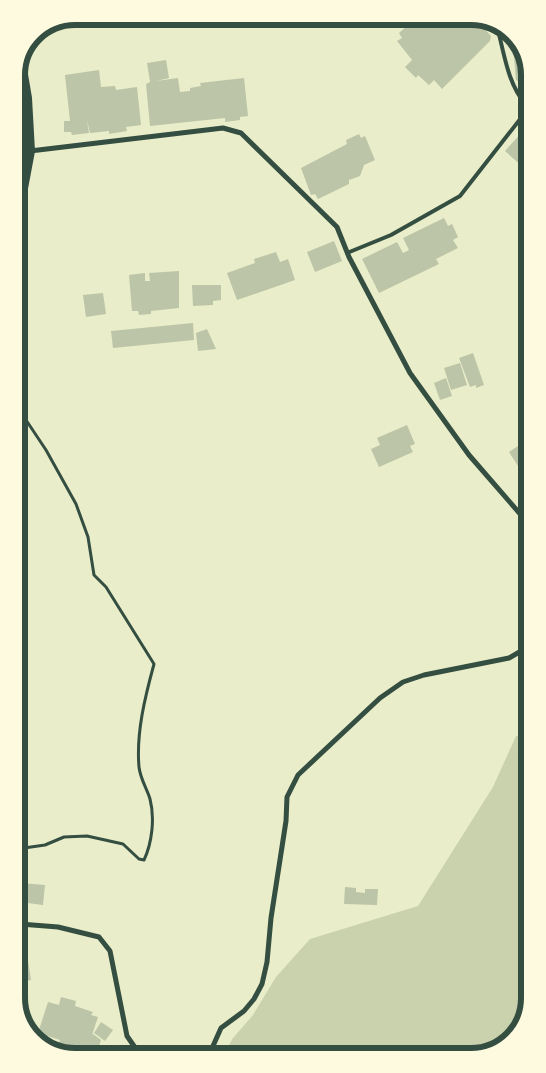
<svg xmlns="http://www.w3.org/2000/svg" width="546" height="1073" font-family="'Source Sans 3',sans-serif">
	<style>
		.green { fill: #cad2ad }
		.building { fill: #bcc5a7 }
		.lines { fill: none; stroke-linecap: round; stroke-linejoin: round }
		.path { stroke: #344e41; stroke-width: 3 }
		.service { stroke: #344e41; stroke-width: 4 }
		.minor { stroke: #344e41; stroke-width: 5 }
		.primary { stroke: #344e41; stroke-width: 12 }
		.rim { fill: none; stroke: #344e41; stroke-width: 6 }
	</style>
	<rect width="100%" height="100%" fill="#e9edc9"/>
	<!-- green -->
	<path class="green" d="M 516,736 L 529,737 L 530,999 L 520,1031 L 493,1052 L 223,1055 L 233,1038 L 253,1015 L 276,977 L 310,939 L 418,906 L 493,787 Z"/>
	<!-- building -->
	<g class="building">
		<path d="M 418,16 L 427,16 L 437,28 L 451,17 L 454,20 L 457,16 L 476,16 L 485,20 L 481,25 L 491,36 L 490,41 L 442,89 L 434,80 L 429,85 L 418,75 L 416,78 L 405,67 L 412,60 L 397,41 L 402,38 L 399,33 Z"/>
		<path d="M 513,45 L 520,45 L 525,53 L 526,86 L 516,80 Z"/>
		<path d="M 166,60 L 169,78 L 156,81 L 178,78 L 180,92 L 190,91 L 190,88 L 201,86 L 200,83 L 244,78 L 248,116 L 240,117 L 240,120 L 225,122 L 225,118 L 150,126 L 146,84 L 150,82 L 147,63 Z"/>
		<path d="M 99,70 L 101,87 L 115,86 L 116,90 L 137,87 L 141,125 L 126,127 L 127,131 L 109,134 L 109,131 L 90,133 L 87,120 L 89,133 L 72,135 L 71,132 L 64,132 L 64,121 L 70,121 L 65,75 Z"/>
		<path d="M 523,131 L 526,134 L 526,166 L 524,168 L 505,151 Z"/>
		<path d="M 359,134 L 361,138 L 365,136 L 375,160 L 364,165 L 360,176 L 349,180 L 349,184 L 318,199 L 315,194 L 311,195 L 301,168 L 347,144 L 346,140 Z"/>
		<path d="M 444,218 L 448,226 L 452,224 L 458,237 L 453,240 L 458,248 L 436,259 L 439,264 L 379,293 L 362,259 L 397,242 L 403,253 L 409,250 L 403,238 Z"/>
		<path d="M 334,241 L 342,261 L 315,272 L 307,252 Z"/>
		<path d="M 276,252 L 280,262 L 288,259 L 295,280 L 237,300 L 227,273 L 255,263 L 254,259 Z"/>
		<path d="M 179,271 L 179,308 L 151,311 L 151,314 L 139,315 L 138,311 L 132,311 L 129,275 L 145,273 L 145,281 L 150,281 L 149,273 Z"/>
		<path d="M 192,285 L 221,285 L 221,300 L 213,301 L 213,305 L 193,306 Z"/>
		<path d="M 103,293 L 106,314 L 86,317 L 83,295 Z"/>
		<path d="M 193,323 L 194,340 L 113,348 L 111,331 Z"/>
		<path d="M 207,329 L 216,349 L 198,351 L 196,333 Z"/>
		<path d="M 473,353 L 484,385 L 476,388 L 476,385 L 470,387 L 459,358 Z"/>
		<path d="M 460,363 L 467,385 L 451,390 L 444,368 Z"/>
		<path d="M 446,378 L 452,396 L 440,400 L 434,383 Z"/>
		<path d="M 407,425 L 415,444 L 410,446 L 413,452 L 379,467 L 371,449 L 380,445 L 377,438 Z"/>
		<path d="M 527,440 L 527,480 L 509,452 Z"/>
		<path d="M 20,883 L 45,885 L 43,905 L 20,902 Z"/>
		<path d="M 345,887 L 356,888 L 356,892 L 365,893 L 365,889 L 378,889 L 377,905 L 344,904 Z"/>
		<path d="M 25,941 L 31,980 L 20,982 L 20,942 Z"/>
		<path d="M 61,997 L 76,1001 L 75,1006 L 93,1012 L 91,1015 L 98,1017 L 92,1035 L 93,1034 L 101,1040 L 98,1050 L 89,1047 L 87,1052 L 59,1043 L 60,1040 L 38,1033 L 48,1002 L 59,1005 Z"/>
		<path d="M 101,1022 L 113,1030 L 105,1041 L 94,1033 Z"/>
	</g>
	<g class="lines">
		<!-- path -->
		<path class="path" d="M 18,408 L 46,450 L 76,504 L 88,537 L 94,575 L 106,587 L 154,664 C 145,697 136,733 139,767 C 140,778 147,789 150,799 C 155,818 152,843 144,860 L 139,859 L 123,844 L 87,836 L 64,837 L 45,845 L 24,848 L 20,851"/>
		<!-- service -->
		<g class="service">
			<path d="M 499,34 C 505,59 509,85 526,105"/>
			<path d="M 347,253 L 391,235 L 460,196 L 521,118 L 526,107"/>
		</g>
		<!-- minor -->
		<g class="minor">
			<path d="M 20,63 L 43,29"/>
			<path d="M 30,151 L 223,128 L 241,133 L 337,227 L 349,257 L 410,373 L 469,455 L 528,523"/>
			<path d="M 20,924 L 58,927 L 99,937 L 110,951 L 127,1036 L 141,1056"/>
			<path d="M 209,1055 L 221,1028 L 244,1011 L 254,999 L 262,984 L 267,962 L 271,918 L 286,821 L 287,797 L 298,775 L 380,698 L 403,682 L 424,675 L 509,658 L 528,647"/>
		</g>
		<!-- primary -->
		<path class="primary" d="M 17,215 L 29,151 L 26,98 L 20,63"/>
	</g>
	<!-- crop -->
	<path d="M0 0H546V1073H0ZM75 25H471A50 50 0 0 1 521 75V998A50 50 0 0 1 471 1048H75A50 50 0 0 1 25 998V75A50 50 0 0 1 75 25Z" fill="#fefae0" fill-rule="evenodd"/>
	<path class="rim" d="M75 25H471A50 50 0 0 1 521 75V998A50 50 0 0 1 471 1048H75A50 50 0 0 1 25 998V75A50 50 0 0 1 75 25Z"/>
</svg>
